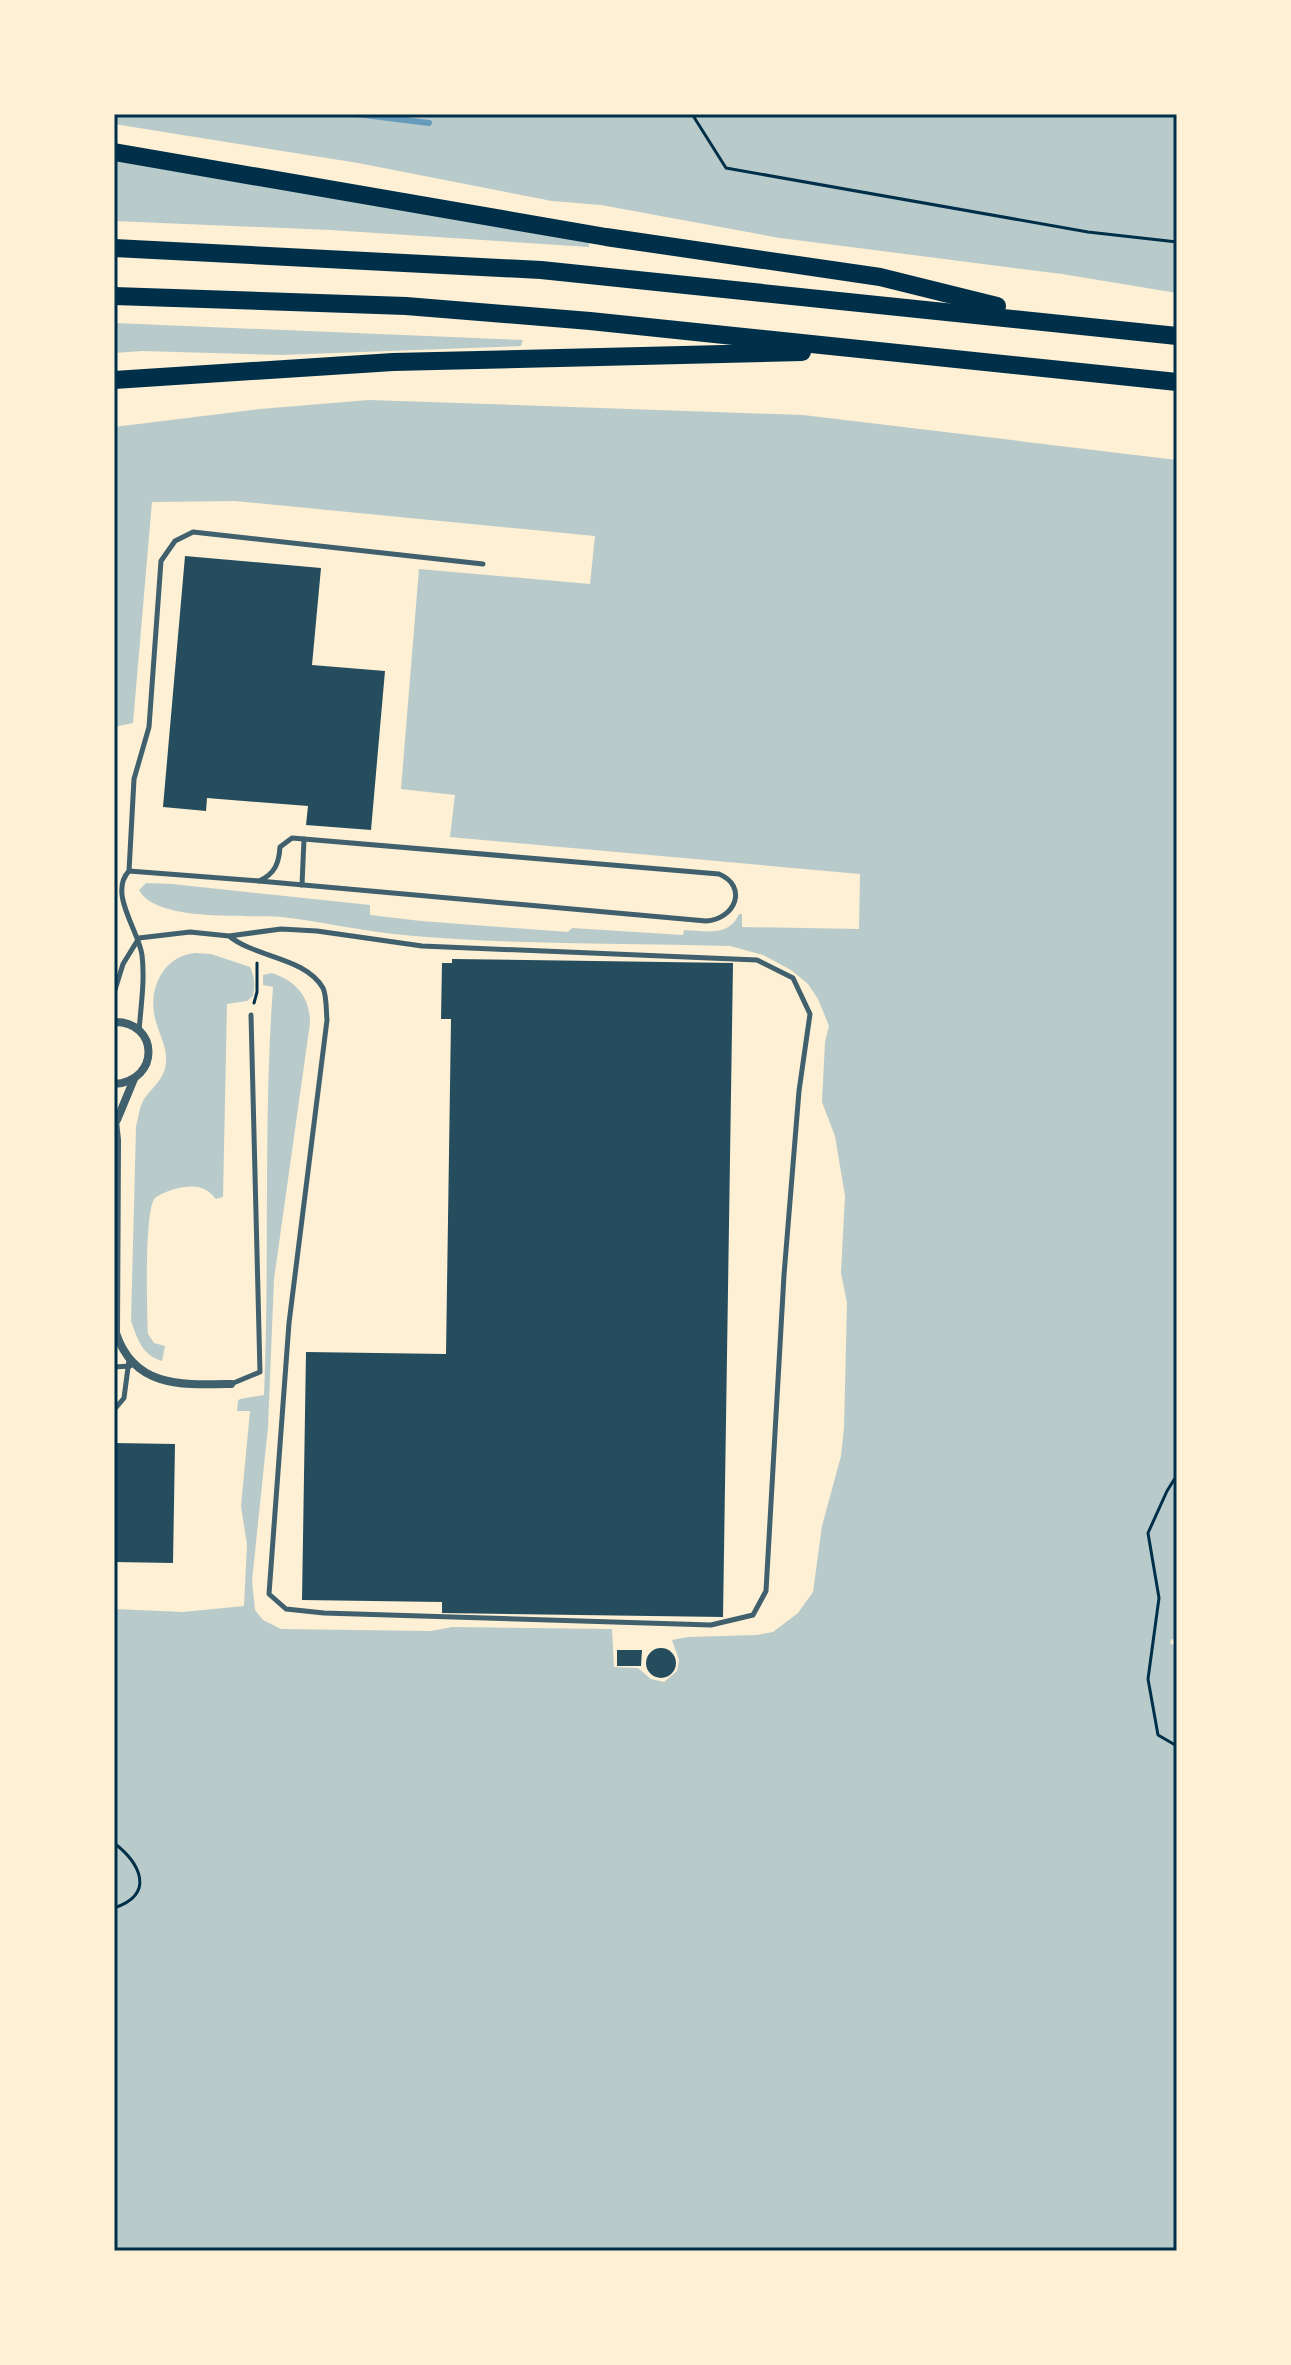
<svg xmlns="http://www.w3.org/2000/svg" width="1291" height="2365" font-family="Inter,sans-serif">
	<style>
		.green { fill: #b9caca }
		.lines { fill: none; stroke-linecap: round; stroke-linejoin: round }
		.stream { stroke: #669bbc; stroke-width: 6 }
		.building { fill: #264d5e }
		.path { stroke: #003049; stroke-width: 3 }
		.service { stroke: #3f606c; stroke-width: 5 }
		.minor { stroke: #3f606c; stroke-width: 8 }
		.motorway { stroke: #003049; stroke-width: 18 }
		.neatline { fill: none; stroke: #003049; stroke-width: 3 }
	</style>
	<rect width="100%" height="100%" fill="#fdf0d5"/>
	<!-- green -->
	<g class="green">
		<path d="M 114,114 L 1177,114 L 1177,293 L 1062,274 L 780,238 L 601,205 L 552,201 L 358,163 L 114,124 Z"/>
		<path d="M 114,159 L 589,241 L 589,247 L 330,230 L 114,221 Z"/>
		<path d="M 114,323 L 523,340 L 521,346 L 281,355 L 142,351 L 114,353 Z"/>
		<path d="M 369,400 L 803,415 L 1177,460 L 1177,1640 L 1172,1639 L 1170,1643 L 1177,1647 L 1177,2251 L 114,2251 L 114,1609 L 183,1612 L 244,1606 L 247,1545 L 241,1506 L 250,1411 L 237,1411 L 238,1401 L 240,1399 L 264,1395 C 270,1259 263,1123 273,987 L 263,985 L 263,975 L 272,973 C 296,981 310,997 310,1023 L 274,1279 L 268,1427 L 252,1581 L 255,1610 L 263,1620 L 281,1629 L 431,1631 L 452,1627 L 612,1629 L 614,1667 L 638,1668 L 651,1679 L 664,1682 L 677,1671 L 679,1660 L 672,1640 L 688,1637 L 757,1635 L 773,1632 L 798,1613 L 813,1592 L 822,1526 L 841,1456 L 844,1428 L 847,1303 L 841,1273 L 845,1196 L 835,1136 L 822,1102 L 825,1042 L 829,1026 L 818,999 L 808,984 L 791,970 L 763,955 L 730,946 C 621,943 511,945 403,935 C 362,931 323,922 282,917 C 249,914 157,923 139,890 L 146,883 L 172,884 L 370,905 L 370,915 L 421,921 L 568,932 L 572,928 L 683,935 L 684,930 C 706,931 729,937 739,914 L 742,914 L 742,927 L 859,929 L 860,874 L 450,837 L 455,795 L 401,789 L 419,569 L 590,584 L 595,536 L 235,501 L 152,502 L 133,723 L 114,727 L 114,427 L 260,409 Z"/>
		<path d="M 195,953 L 211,954 L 250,967 C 255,978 255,985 253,996 L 247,1001 L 227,1004 L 223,1197 L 216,1199 C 207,1188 199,1185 184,1187 C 176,1188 161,1193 155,1198 C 144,1209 147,1313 148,1334 L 154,1343 L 165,1346 L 162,1361 C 142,1355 138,1340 131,1321 L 136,1127 C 138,1119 139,1110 142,1103 C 150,1087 166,1081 166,1060 C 167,1046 158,1032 155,1018 C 148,989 163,956 195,953 Z"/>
	</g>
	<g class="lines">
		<!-- stream -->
		<path class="stream" d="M 356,114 L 429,123"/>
	</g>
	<!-- building -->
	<g class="building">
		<path d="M 185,556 L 321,568 L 312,665 L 385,671 L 371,830 L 306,825 L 308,806 L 207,798 L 206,811 L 163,807 Z"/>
		<path d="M 452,959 L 733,963 L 723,1617 L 442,1613 L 442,1602 L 302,1600 L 306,1352 L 446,1354 L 451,1019 L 441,1019 L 442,963 L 452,963 Z"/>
		<path d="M 114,1443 L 175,1444 L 173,1563 L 114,1562 Z"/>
		<circle cx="661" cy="1663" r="15"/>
		<path d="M 617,1650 L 642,1650 L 641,1666 L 617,1666 Z"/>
	</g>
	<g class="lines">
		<!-- path -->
		<g class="path">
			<path d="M 692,114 L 726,168 L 1088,232 L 1177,242"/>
			<path d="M 254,1003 L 257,992 L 257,963"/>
			<path d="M 1177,1475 L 1167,1491 L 1148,1533 L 1159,1598 L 1148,1679 L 1158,1735 L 1177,1746"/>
			<path d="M 114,1843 C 140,1863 156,1894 114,1908"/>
		</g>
		<!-- service -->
		<g class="service">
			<path d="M 292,838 L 719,874 C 748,886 736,919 706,921 L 259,881 C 275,874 279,863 280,847 Z"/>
			<path d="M 129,871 L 259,881"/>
			<path d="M 302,885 L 304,839"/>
			<path d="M 114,993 L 123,964 L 139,938 L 190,932 L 229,936 L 281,929 L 317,931 L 422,946 L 757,960 L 793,978 L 810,1014 L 799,1091 L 784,1275 L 766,1591 L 753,1615 L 711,1625 L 324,1613 L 286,1609 L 269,1594 L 289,1323 L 327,1020 C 326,1011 327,997 323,988 C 305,957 256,958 229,936"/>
			<path d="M 139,1031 C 141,1005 145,980 142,955 C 139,931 108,893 129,871 L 134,779 L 149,727 L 161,561 L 175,541 L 193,532 L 483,564"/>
			<path d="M 114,1367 L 130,1366"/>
			<path d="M 231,1384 L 260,1372 L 251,1015"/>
			<path d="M 114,1410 L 124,1398 L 129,1360"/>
		</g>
		<!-- minor -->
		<g class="minor">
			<path d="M 114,1022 C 159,1021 161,1081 114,1084"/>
			<path d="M 114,1112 L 117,1140 L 116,1333 C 134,1388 182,1385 231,1384"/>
			<path d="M 117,1120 L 134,1079"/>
		</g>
		<!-- motorway -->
		<g class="motorway">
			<path d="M 114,152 L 606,237 L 880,277 L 997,306"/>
			<path d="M 114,248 L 541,270 L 1177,336"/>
			<path d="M 114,296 L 406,306 L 590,321 L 1177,382"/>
			<path d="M 114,380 L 393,362 L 802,352"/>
		</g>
	</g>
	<!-- border -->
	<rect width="1291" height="2365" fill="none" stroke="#fdf0d5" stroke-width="232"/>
	<rect x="116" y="116" width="1059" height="2133" class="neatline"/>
</svg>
